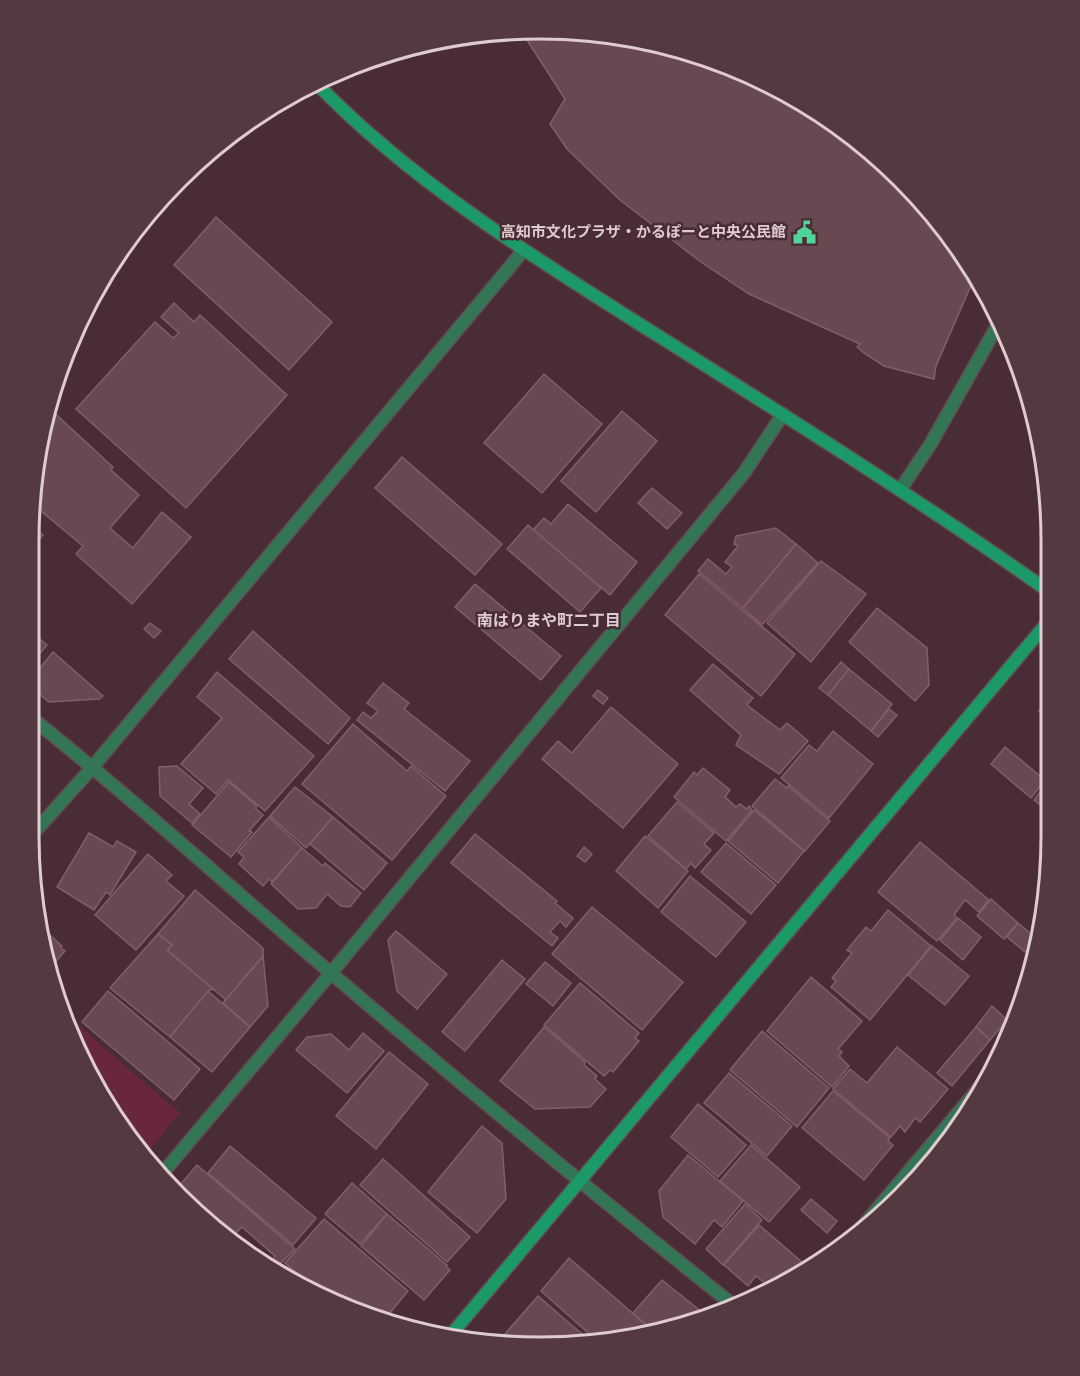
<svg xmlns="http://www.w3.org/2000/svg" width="1080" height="1376" font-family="Commissioner,'Noto Sans JP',sans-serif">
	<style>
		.green { fill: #68263f }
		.building { fill: #684952; stroke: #815f69; stroke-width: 1.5 }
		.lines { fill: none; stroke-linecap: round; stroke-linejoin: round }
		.street-casing { stroke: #644951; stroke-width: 15 }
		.secondary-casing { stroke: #644951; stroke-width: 15 }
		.street { stroke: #337656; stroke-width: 12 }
		.secondary { stroke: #1b9967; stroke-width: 12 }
		.labels { text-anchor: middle; stroke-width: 5; stroke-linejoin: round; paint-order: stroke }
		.poi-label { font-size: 15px; font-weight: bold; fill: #dfccd1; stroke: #492c35; text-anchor: end }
		.neighbourhood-label { font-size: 16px; font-weight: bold; fill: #dfccd1; stroke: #492c35 }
		.rim { fill: none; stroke: #dfccd1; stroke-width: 3 }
	</style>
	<rect width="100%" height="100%" fill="#492c35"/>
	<!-- green -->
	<path class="green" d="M 65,1014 L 180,1113 L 145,1155 L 97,1092 Z"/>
	<!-- building -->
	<g class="building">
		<path d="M 573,30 L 672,46 L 766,81 L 851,134 L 924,202 L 976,274 L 936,366 L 934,379 L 884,366 L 864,353 L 857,347 L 860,344 L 749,294 L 701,262 L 620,200 L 567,149 L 550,124 L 565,99 L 525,37 L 530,31 Z"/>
		<path d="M 216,217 L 332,322 L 289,370 L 174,265 Z"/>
		<path d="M 174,303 L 194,322 L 200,315 L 287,395 L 186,508 L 76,409 L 155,322 L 173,338 L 179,333 L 161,317 Z"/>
		<path d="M 544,374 L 602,424 L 542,493 L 484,443 Z"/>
		<path d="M 49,408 L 113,467 L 111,470 L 139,495 L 110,528 L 133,548 L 162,512 L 191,537 L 132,604 L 76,554 L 83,546 L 30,502 Z"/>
		<path d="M 622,411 L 657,441 L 596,512 L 561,481 Z"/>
		<path d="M 402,457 L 502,544 L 475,575 L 375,488 Z"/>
		<path d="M 652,488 L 682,513 L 667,529 L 638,503 Z"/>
		<path d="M 568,504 L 637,562 L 610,595 L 533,530 L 544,518 L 551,524 Z"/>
		<path d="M 30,523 L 43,535 L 29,551 Z"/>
		<path d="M 528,525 L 601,588 L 580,612 L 507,549 Z"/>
		<path d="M 776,528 L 796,544 L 743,608 L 698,571 L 708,559 L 726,574 L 732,567 L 725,562 L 738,546 L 734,544 L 736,536 Z"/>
		<path d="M 796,544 L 818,563 L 762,625 L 743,608 Z"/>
		<path d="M 821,561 L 866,594 L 811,662 L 767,623 Z"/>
		<path d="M 699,574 L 795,654 L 761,696 L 665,615 Z"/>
		<path d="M 475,584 L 561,656 L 541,680 L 455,607 Z"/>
		<path d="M 877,608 L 927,648 L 929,685 L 915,701 L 849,642 Z"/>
		<path d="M 150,623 L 161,631 L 154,638 L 144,629 Z"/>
		<path d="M 29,630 L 47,645 L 29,666 Z"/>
		<path d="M 253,631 L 350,718 L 328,744 L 229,659 Z"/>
		<path d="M 53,652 L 103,696 L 99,699 L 49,702 L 29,686 L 29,681 Z"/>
		<path d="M 841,662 L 849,669 L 828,695 L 819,688 Z"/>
		<path d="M 713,664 L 753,698 L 747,705 L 780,730 L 787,723 L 808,741 L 779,774 L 736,745 L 741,735 L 690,690 Z"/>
		<path d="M 849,669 L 892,704 L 871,731 L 828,695 Z"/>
		<path d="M 217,672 L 314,756 L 265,811 L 228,780 L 216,794 L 181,764 L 222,718 L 197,697 Z"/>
		<path d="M 383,683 L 409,703 L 404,709 L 470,761 L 445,791 L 357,720 L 363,712 L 371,718 L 378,711 L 367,703 Z"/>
		<path d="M 598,690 L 608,698 L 603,704 L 593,696 Z"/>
		<path d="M 1045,703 L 1051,703 L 1051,721 L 1039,711 Z"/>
		<path d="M 611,707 L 678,764 L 623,828 L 542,759 L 558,741 L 572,753 Z"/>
		<path d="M 889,709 L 897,715 L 878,737 L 871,731 Z"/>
		<path d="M 353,724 L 407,771 L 411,766 L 446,796 L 392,860 L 302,784 Z"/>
		<path d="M 833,731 L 873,764 L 829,818 L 781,778 L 809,745 L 817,751 Z"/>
		<path d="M 1005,747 L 1045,780 L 1031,798 L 991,764 Z"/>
		<path d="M 177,766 L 203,788 L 189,804 L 200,814 L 192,823 L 160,796 L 159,767 Z"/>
		<path d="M 703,768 L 730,790 L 725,797 L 736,807 L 740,804 L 747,809 L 749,806 L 752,810 L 726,841 L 674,797 L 694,772 L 697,775 Z"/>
		<path d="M 1051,777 L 1051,813 L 1034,800 Z"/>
		<path d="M 775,779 L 787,788 L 788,786 L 830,821 L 805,851 L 752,806 Z"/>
		<path d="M 229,782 L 257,806 L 255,808 L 263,815 L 249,831 L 252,832 L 231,857 L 192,825 Z"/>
		<path d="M 295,787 L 333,817 L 306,848 L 270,816 Z"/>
		<path d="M 677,802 L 714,833 L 704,844 L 711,850 L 695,868 L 691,863 L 686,869 L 648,836 Z"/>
		<path d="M 754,810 L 804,851 L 778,883 L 728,841 Z"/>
		<path d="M 269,817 L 302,848 L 272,882 L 269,879 L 263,886 L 239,864 L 244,857 L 238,852 Z"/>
		<path d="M 333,817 L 387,863 L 364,890 L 310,844 Z"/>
		<path d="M 89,833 L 113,847 L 117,841 L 136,852 L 110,895 L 106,892 L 94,910 L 57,887 Z"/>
		<path d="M 475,834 L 557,901 L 555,903 L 573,918 L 566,927 L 560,921 L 550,932 L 558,938 L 552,946 L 451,863 Z"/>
		<path d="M 645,836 L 688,871 L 658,908 L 616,871 Z"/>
		<path d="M 920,842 L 989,900 L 979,912 L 965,900 L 954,915 L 957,918 L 937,941 L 878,892 Z"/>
		<path d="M 726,843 L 776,885 L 751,914 L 701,872 Z"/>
		<path d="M 584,847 L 592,854 L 585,862 L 577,856 Z"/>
		<path d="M 302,848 L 323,866 L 325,863 L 361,893 L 350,907 L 341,906 L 327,894 L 316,908 L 298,909 L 271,884 Z"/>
		<path d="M 148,854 L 172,875 L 166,881 L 184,896 L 136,950 L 95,915 Z"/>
		<path d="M 690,876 L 746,922 L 716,957 L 661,912 Z"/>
		<path d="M 195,890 L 263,948 L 263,956 L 226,1000 L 167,950 L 172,945 L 158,934 Z"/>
		<path d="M 991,899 L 1018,923 L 1004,939 L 977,916 Z"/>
		<path d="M 592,907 L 683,982 L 642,1030 L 552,954 Z"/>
		<path d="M 888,910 L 931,946 L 870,1020 L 831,987 L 836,981 L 832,978 L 852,953 L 847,950 L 866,927 L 871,931 Z"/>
		<path d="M 958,918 L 981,937 L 963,960 L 940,940 Z"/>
		<path d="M 1018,923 L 1036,938 L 1025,952 L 1007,937 Z"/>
		<path d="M 40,926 L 62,946 L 60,947 L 65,951 L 47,971 Z"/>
		<path d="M 396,931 L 447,974 L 417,1009 L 397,991 L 388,940 Z"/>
		<path d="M 158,934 L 172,945 L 167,950 L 213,989 L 208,991 L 170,1037 L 110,988 Z"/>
		<path d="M 932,946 L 969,976 L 945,1005 L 908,975 Z"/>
		<path d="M 263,956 L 268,1006 L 250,1027 L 223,1003 Z"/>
		<path d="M 502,960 L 525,979 L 465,1051 L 442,1032 Z"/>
		<path d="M 545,962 L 571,983 L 553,1006 L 526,984 Z"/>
		<path d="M 811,977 L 862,1021 L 838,1049 L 842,1052 L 839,1056 L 849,1066 L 832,1087 L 767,1031 Z"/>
		<path d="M 580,983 L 639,1033 L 635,1038 L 639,1041 L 613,1072 L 610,1070 L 604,1076 L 544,1025 Z"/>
		<path d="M 108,991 L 200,1069 L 174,1100 L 82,1022 Z"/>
		<path d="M 208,991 L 250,1027 L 212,1072 L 170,1037 Z"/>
		<path d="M 992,1006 L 1007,1020 L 990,1040 L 976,1027 Z"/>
		<path d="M 544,1027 L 585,1062 L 584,1065 L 597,1076 L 595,1079 L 606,1089 L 590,1107 L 535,1109 L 500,1081 Z"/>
		<path d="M 976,1027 L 990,1040 L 952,1086 L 937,1073 Z"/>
		<path d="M 762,1031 L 829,1088 L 797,1127 L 730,1070 Z"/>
		<path d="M 363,1033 L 384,1051 L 347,1093 L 296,1050 L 307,1037 L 331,1034 L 349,1050 Z"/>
		<path d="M 897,1047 L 948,1089 L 920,1122 L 915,1118 L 905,1132 L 900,1126 L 891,1137 L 833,1089 L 850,1069 L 867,1083 Z"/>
		<path d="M 389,1052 L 428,1084 L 376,1149 L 336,1116 Z"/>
		<path d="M 729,1073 L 792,1126 L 767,1156 L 704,1103 Z"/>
		<path d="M 833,1091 L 890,1138 L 888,1141 L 893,1145 L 864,1180 L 802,1128 Z"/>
		<path d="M 698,1104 L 746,1145 L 718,1177 L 671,1137 Z"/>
		<path d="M 482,1126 L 502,1143 L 506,1199 L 477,1233 L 428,1192 Z"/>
		<path d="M 751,1145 L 800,1187 L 769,1222 L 720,1181 Z"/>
		<path d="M 230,1146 L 316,1218 L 293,1245 L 208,1173 Z"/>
		<path d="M 688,1155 L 743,1201 L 722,1227 L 714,1220 L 695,1244 L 663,1217 L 659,1191 Z"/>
		<path d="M 383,1159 L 470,1237 L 447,1262 L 360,1185 Z"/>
		<path d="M 197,1165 L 295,1249 L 279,1265 L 273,1259 L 275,1256 L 242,1227 L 236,1233 L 247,1244 L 243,1247 L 179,1198 L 174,1192 Z"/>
		<path d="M 352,1183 L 387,1214 L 360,1244 L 325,1214 Z"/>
		<path d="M 811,1199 L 837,1221 L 827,1233 L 801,1210 Z"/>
		<path d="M 745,1204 L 762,1220 L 723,1265 L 706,1249 Z"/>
		<path d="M 387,1214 L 447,1265 L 446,1266 L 450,1270 L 424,1300 L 361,1246 Z"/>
		<path d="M 324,1219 L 408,1291 L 384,1320 L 321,1294 L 285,1263 Z"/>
		<path d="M 759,1225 L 803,1263 L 787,1282 L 781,1278 L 766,1284 L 756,1276 L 748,1286 L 724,1265 Z"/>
		<path d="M 569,1258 L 652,1330 L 649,1333 L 596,1340 L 541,1291 Z"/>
		<path d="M 662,1280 L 707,1316 L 673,1330 L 649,1333 L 652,1330 L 633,1313 Z"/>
		<path d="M 538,1296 L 590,1341 L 540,1347 L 498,1342 Z"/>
	</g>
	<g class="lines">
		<defs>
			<g id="street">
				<path d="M 900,490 L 930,445 L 1000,321"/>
				<path d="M 29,716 C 133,798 230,888 331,973 C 463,1086 597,1196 733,1305"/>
				<path d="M 29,838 L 91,769 L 523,251"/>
				<path d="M 161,1175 L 331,973 L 744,473 L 783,414"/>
				<path d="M 851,1240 L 989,1076"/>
			</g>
			<g id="secondary">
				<path d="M 316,83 C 415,185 538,260 657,335 C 790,419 923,502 1051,593"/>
				<path d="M 450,1336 L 1051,618"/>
			</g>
		</defs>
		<!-- street casing -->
		<use href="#street" class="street-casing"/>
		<!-- secondary casing -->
		<use href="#secondary" class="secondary-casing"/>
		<!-- street -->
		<use href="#street" class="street"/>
		<!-- secondary -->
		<use href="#secondary" class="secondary"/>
	</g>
	<!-- icons -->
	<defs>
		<symbol id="civic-bare" viewBox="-9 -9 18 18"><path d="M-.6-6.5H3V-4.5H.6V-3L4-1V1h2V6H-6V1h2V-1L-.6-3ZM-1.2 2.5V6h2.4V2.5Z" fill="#50d398" stroke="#492c35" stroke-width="2.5" paint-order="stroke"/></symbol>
	</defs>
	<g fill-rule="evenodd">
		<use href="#civic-bare" x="788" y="216" width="33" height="33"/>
	</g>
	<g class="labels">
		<!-- poi labels -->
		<g class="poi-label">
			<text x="786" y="237">高知市文化プラザ・かるぽーと中央公民館</text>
		</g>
		<!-- neighbourhood labels -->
		<g class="neighbourhood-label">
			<text x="549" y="626">南はりまや町二丁目</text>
		</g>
	</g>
	<!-- crop -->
	<path d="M0 0H1080V1376H0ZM540 39H540A501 501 0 0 1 1041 540V836A501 501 0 0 1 540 1337H540A501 501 0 0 1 39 836V540A501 501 0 0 1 540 39Z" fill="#553941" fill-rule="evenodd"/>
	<path class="rim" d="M540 39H540A501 501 0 0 1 1041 540V836A501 501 0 0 1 540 1337H540A501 501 0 0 1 39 836V540A501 501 0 0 1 540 39Z"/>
</svg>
